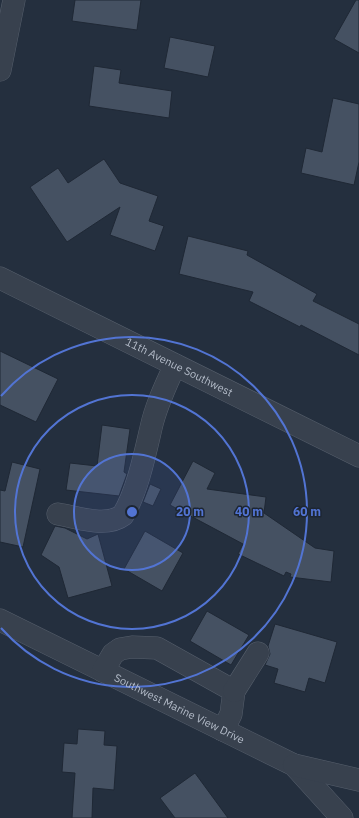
<svg xmlns="http://www.w3.org/2000/svg" width="359" height="818" font-family="'IBM Plex Sans',sans-serif">
	<style>
		.building { fill: #455162; stroke: #1f2835 }
		.lines { fill: none; stroke-linecap: round; stroke-linejoin: round }
		.minor-casing { stroke: #565f6c; stroke-width: 23 }
		.minor { stroke: #38414e; stroke-width: 22 }
		.ring { fill: none; stroke: #5274d3; stroke-width: 2 }
		.labels { text-anchor: middle; stroke-width: 3; stroke-linejoin: round; paint-order: stroke }
		.street-label { font-size: 11px; fill: #b4bcc9; stroke: #1d2633 }
		.centre { fill: #5274d3; stroke: #1d2633; stroke-width: 2 }
		.ring-label { font-size: 12px; text-anchor: middle; font-weight: bold; fill: #5274d3; stroke: #1d2633; stroke-width: 3; stroke-linejoin: round; paint-order: stroke }
	</style>
	<rect width="100%" height="100%" fill="#242f3e"/>
	<!-- building -->
	<g class="building">
		<path d="M 75,0 L 141,0 L 137,30 L 72,21 Z"/>
		<path d="M 356,0 L 359,0 L 359,53 L 334,39 Z"/>
		<path d="M 170,37 L 215,46 L 208,77 L 164,68 Z"/>
		<path d="M 94,66 L 121,70 L 119,83 L 172,91 L 169,118 L 89,106 Z"/>
		<path d="M 333,98 L 359,104 L 359,162 L 354,185 L 301,173 L 306,148 L 322,152 Z"/>
		<path d="M 104,159 L 120,183 L 158,196 L 149,221 L 164,226 L 155,251 L 110,235 L 120,207 L 67,242 L 30,187 L 58,168 L 68,183 Z"/>
		<path d="M 188,236 L 248,251 L 247,255 L 317,294 L 313,301 L 359,324 L 359,355 L 301,325 L 300,327 L 249,301 L 253,292 L 179,274 Z"/>
		<path d="M 0,351 L 58,379 L 36,422 L 0,405 Z"/>
		<path d="M 102,425 L 130,429 L 124,472 L 127,474 L 119,496 L 66,490 L 70,463 L 97,466 Z"/>
		<path d="M 193,461 L 215,473 L 207,489 L 266,497 L 264,513 L 315,548 L 334,551 L 331,582 L 290,577 L 291,574 L 286,572 L 284,576 L 238,554 L 243,544 L 170,505 Z"/>
		<path d="M 12,462 L 40,469 L 23,547 L 0,542 L 0,490 L 5,491 Z"/>
		<path d="M 150,484 L 161,489 L 153,506 L 143,502 Z"/>
		<path d="M 55,526 L 65,528 L 87,539 L 98,534 L 112,586 L 68,598 L 59,567 L 41,555 Z"/>
		<path d="M 145,531 L 183,553 L 162,591 L 124,569 Z"/>
		<path d="M 207,611 L 249,635 L 231,665 L 190,641 Z"/>
		<path d="M 275,624 L 337,642 L 325,683 L 309,678 L 305,692 L 274,683 L 278,669 L 265,665 L 270,654 L 268,646 Z"/>
		<path d="M 78,729 L 105,731 L 104,745 L 117,746 L 114,790 L 93,788 L 92,818 L 72,818 L 75,773 L 62,772 L 64,743 L 77,744 Z"/>
		<path d="M 195,773 L 228,818 L 175,818 L 160,798 Z"/>
	</g>
	<g class="lines">
		<defs>
			<g id="minor">
				<path d="M 0,70 L 14,0"/>
				<path id="s1" d="M 0,278 L 359,456"/>
				<path d="M 58,514 C 77,517 106,528 123,515 C 137,492 145,454 151,428 C 156,405 166,385 175,365"/>
				<path id="s2" d="M 0,620 L 294,765 L 342,818"/>
				<path d="M 103,671 L 113,654 L 120,649 L 132,647 L 157,648 L 234,691 L 231,714 L 223,730"/>
				<path d="M 234,691 L 258,653"/>
				<path d="M 294,765 L 359,780"/>
			</g>
		</defs>
		<!-- minor casing -->
		<use href="#minor" class="minor-casing"/>
		<!-- minor -->
		<use href="#minor" class="minor"/>
	</g>
	<!-- distance rings -->
	<circle cx="132" cy="512" r="58" fill="#5274d3" fill-opacity=".12"/>
	<g class="ring">
		<circle cx="132" cy="512" r="58"/>
		<circle cx="132" cy="512" r="117"/>
		<path d="M1 396A175 175 0 1 1 1 628"/>
	</g>
	<g class="labels">
		<!-- street labels -->
		<g class="street-label">
			<text dy="4" stroke="none"><textPath href="#s1" startOffset="200">11th Avenue Southwest</textPath></text>
			<text dy="4" stroke="none"><textPath href="#s2" startOffset="200">Southwest Marine View Drive</textPath></text>
		</g>
	</g>
	<circle cx="132" cy="512" r="6" class="centre"/>
	<g class="ring-label">
		<text x="190" y="516">20 m</text>
		<text x="249" y="516">40 m</text>
		<text x="307" y="516">60 m</text>
	</g>
</svg>
